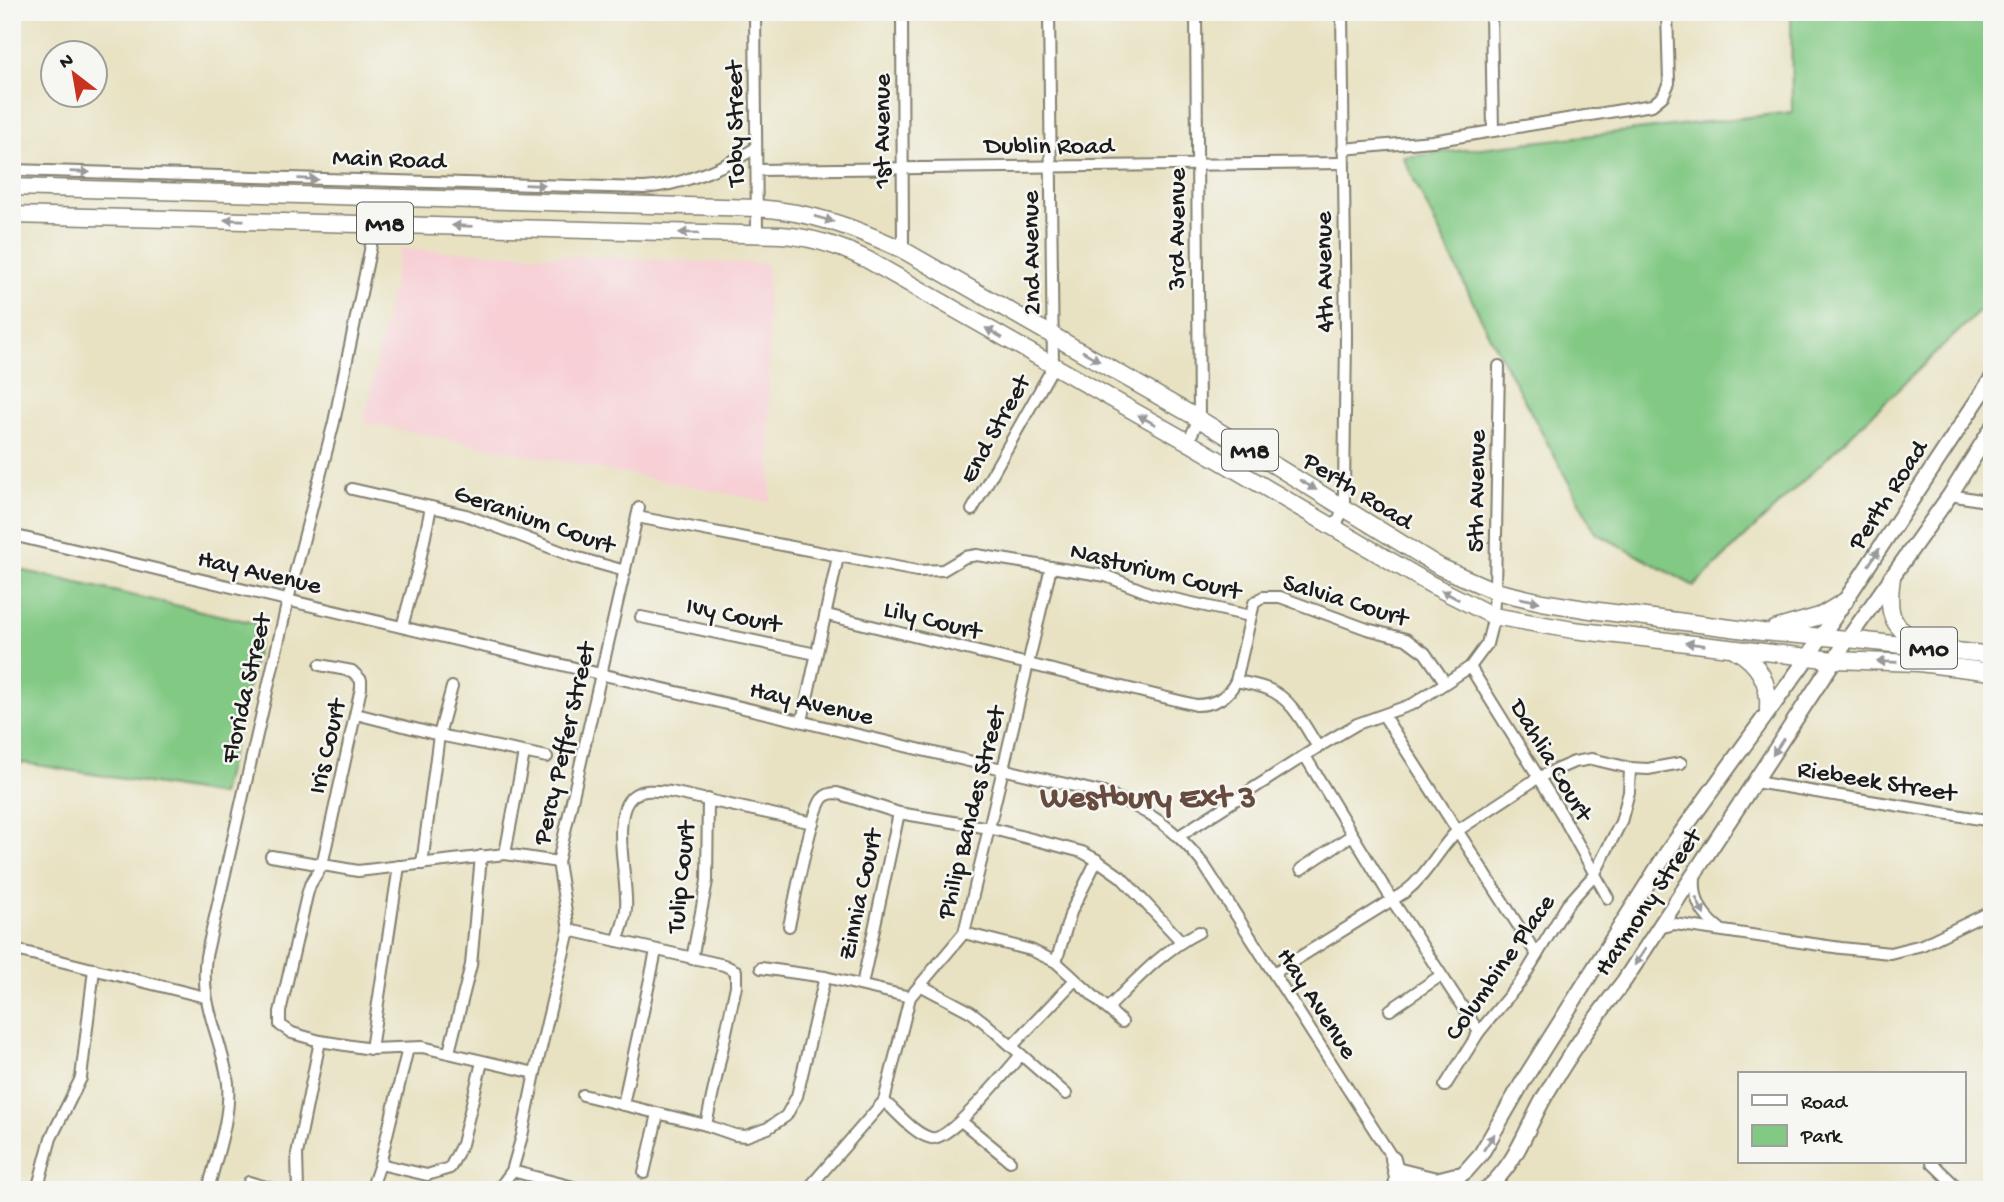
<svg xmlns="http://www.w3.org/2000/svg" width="2004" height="1202" font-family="'Gochi Hand',sans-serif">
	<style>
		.built { fill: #f7cfd5 }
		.green { fill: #82c984; stroke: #4f7250; stroke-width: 2 }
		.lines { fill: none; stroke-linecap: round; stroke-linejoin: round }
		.street-casing { stroke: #827f6f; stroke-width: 14 }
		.secondary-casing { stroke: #827f6f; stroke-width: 18 }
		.primary-casing { stroke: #827f6f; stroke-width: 19 }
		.street { stroke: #fff; stroke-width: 10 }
		.secondary { stroke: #fff; stroke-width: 14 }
		.primary { stroke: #fff; stroke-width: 16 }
		.oneway { fill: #999 }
		.labels { text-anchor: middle; stroke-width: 5; stroke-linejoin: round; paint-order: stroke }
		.shield { fill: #f6f6f2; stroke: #5d5d5c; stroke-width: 2 }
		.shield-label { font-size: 24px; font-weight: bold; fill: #1c1c1c }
		.street-label { font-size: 26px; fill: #1c1c1c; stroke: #f6f6f2 }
		.district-label { font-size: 33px; font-weight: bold; fill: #684b3f; stroke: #f6f6f2 }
	</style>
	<rect width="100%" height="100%" fill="#f6f6f2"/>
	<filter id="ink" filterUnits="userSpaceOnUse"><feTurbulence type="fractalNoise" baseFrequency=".0143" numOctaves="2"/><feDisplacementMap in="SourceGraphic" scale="14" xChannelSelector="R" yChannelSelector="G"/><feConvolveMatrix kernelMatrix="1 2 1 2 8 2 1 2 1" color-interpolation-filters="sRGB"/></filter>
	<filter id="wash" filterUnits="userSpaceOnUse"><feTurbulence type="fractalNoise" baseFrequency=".00686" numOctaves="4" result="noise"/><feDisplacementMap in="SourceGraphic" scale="28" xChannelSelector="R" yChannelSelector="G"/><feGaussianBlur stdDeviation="1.57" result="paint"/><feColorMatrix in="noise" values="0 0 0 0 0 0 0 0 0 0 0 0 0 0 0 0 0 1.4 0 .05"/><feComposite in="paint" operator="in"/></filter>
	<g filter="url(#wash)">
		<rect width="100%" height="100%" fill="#e8e2c2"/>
		<!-- built -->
		<path class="built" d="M 400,249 L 767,264 L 771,502 L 364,423 Z"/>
		<!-- green -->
		<g class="green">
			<path d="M 1791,12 L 1992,12 L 1992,299 L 1694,586 L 1596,533 L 1487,331 L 1403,157 L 1792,112 Z"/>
			<path d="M 12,568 L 263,625 L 221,795 L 12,761 Z"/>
		</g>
	</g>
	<g filter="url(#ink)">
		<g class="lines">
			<defs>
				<g id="street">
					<path d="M 755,12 L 757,234"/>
					<path d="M 902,12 L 903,250"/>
					<path d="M 1491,12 L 1493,131"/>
					<path d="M 1343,149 L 1432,141 L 1652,105 L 1663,96 L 1669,83 L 1667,12"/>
					<path d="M 12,170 L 644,188 C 684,185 722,168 756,148"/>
					<path d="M 757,170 L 1342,163"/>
					<path d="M 1188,442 L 1199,419 L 1196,12"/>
					<path d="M 352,489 L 466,515 L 575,557 L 625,571"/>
					<path d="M 1950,495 L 1992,502"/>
					<path d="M 972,510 L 1053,367 L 1049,12"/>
					<path d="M 637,517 L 917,571 L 943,570 L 965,557 L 977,555 L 1106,576 L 1152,594 L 1250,616"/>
					<path d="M 1335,528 L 1344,507 L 1344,490 L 1346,337 L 1342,12"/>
					<path d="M 12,535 L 1104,793 C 1146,808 1177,830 1204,865 L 1393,1159 L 1410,1190"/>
					<path d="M 827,615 L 1196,705 C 1214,705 1228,697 1236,681 C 1247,683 1258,685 1268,689 C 1292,698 1305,727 1318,747"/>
					<path d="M 641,617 L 816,654"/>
					<path d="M 402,627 L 419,565 L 431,507"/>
					<path d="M 320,665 L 352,671 L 361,680 L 361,688 L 322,865 L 310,885 L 307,895 L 280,1012 L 280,1025 L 292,1033 L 320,1041 L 371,1049 L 422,1047 L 535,1073"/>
					<path d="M 1470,667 L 1561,813 L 1608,898"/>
					<path d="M 1236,681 L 1254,603 L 1263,597 L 1280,597 L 1367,629 L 1406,639 L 1425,653 L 1445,682"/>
					<path d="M 356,714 L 439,735 L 547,757"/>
					<path d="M 1384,716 L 1537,955"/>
					<path d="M 802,721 L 838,557"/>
					<path d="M 1305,756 L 1392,900 L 1479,1032"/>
					<path d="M 1755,782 L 1992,821"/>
					<path d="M 1179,836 L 1318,747 L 1357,724 L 1413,704 L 1470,667 L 1487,644 L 1492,624 L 1495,591 L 1499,366"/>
					<path d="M 505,854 L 524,753"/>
					<path d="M 271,856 L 358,871 L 505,854 L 558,862"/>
					<path d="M 422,864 L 439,735 L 452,687"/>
					<path d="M 1301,869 L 1352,835"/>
					<path d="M 1695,875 C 1693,900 1701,914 1720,929"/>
					<path d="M 789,926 C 795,901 810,816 822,799 C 826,794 831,793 837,793 L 899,813 L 989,828 L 1082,852 L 1097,860 L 1121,877 L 1181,941"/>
					<path d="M 1659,928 L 1675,924 L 1841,948 L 1890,953 L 1922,945 L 1992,911"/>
					<path d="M 569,930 L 724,965 L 736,971 L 736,986 L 706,1125"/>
					<path d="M 964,933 L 1031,950 L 1056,962 L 1122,1022"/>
					<path d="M 617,941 C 621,931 625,920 626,909 C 629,884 609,814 633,796 C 644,788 658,791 671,792 L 813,823"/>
					<path d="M 12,949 L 205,997"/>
					<path d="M 692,959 L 707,881 L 708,799"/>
					<path d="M 1056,962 L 1071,912 L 1097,860"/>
					<path d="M 761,968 L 825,977 L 910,997"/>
					<path d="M 1274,973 L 1405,892 C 1427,875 1438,850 1457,831 L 1539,777 L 1574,762 L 1592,759 L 1630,768 L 1648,769 L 1681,763"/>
					<path d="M 862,985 L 899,813"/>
					<path d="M 920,985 L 971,1012 L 984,1022 L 1066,1094"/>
					<path d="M 1107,1009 C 1135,981 1163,950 1199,932"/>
					<path d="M 1390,1010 L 1440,976"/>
					<path d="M 1012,1046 L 1075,980"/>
					<path d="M 371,1049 L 399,866"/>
					<path d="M 449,1052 L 471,965 L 481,856"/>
					<path d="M 1445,1086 L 1479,1032 L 1522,980 L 1567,905 L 1594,875 L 1621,822 L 1629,792 L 1630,768"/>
					<path d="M 583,1095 L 706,1125 L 735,1135 L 746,1136 L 768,1128 L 786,1116 L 797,1096 L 825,977"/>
					<path d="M 884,1101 C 897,1112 914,1134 931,1138 C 950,1142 1006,1071 1021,1055"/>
					<path d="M 623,1105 L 656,951"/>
					<path d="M 961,1121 L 1010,1161"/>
					<path d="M 1932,1163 L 1960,1190"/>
					<path d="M 380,1164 L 427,1175 L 450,1168 L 462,1144 L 482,1062"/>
					<path d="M 512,1171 L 585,1190"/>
					<path d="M 644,1173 L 658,1114"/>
					<path d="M 249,1182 L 276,1190"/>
					<path d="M 37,1190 L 51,1138 L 81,1078 L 94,969"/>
					<path d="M 208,1190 C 216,1157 231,1118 228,1083 C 222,1037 199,1006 206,956 L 288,600 L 334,422 L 381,198"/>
					<path d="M 298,1190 L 297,1154 L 320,1041"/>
					<path d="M 371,1190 L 380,1164 L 408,1048"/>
					<path d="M 498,1190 L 512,1171 L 522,1136 L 535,1073 L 569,930 L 558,862 L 639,508"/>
					<path d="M 807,1190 L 884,1101 L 910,997 L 964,933 L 1051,567"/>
					<path d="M 1987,1190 L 1992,1185"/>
				</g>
				<g id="secondary">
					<path d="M 1393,1159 L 1397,1178 L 1396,1190"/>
					<path d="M 1400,1171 L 1436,1180 L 1456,1175"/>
					<path d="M 1441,1190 L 1466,1171 L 1481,1154 L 1525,1078 L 1668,851 L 1808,657 L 1992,378"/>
					<path d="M 1486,1190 C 1518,1161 1524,1133 1544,1098 C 1567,1057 1595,1018 1624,981 L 1848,639 L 1950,495 L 1992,428"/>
				</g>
				<g id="primary">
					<path d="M 12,187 L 757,208 C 812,212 853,227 903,250 L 1199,419 L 1440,567 L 1495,591 L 1542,602 L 1591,610 L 1762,632 L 1848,639 L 1992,655"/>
					<path d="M 12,215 L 781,235 C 813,237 840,246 868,260 L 1188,442 L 1430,584 L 1493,616 L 1573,630 L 1834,660 L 1919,663 L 1992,672"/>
					<path d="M 1892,577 C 1887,613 1889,625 1921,644"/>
					<path d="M 1775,629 L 1820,616 L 1845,601"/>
					<path d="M 1735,650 C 1759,663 1770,683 1768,710"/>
				</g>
			</defs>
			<!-- street casing -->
			<use href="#street" class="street-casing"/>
			<!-- secondary casing -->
			<use href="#secondary" class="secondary-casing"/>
			<!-- primary casing -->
			<use href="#primary" class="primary-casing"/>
			<!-- street -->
			<use href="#street" class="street"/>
			<!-- secondary -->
			<use href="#secondary" class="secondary"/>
			<!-- primary -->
			<use href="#primary" class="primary"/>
		</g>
		<!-- one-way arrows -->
		<defs><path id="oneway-solid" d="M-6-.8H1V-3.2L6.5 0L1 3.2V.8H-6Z" transform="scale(1.75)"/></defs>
		<g class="oneway">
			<use href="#oneway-solid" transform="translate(80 172) rotate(2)"/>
			<use href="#oneway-solid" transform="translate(308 179) rotate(2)"/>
			<use href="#oneway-solid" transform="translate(535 185) rotate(2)"/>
			<use href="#oneway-solid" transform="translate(824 219) rotate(16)"/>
			<use href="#oneway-solid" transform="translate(234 220) rotate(-179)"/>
			<use href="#oneway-solid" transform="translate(462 226) rotate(-178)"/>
			<use href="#oneway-solid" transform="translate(689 233) rotate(-179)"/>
			<use href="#oneway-solid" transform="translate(994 333) rotate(-150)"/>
			<use href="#oneway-solid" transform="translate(1091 356) rotate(30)"/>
			<use href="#oneway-solid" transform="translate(1147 420) rotate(-151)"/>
			<use href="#oneway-solid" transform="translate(1308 485) rotate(31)"/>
			<use href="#oneway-solid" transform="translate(1874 557) rotate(-57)"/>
			<use href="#oneway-solid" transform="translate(1450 595) rotate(-152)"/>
			<use href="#oneway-solid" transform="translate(1530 600) rotate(12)"/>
			<use href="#oneway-solid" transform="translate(1695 644) rotate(-173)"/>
			<use href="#oneway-solid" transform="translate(1887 662) rotate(-178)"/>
			<use href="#oneway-solid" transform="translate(1778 747) rotate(123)"/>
			<use href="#oneway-solid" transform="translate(1700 906) rotate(65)"/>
			<use href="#oneway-solid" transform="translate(1640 957) rotate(123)"/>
			<use href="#oneway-solid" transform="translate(1489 1142) rotate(-56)"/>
		</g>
	</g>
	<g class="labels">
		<!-- shield labels -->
		<g class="shield">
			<rect x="357" y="202.5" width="56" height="41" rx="5"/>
			<rect x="1222" y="429.5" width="56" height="41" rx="5"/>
			<rect x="1901" y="627.5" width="56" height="41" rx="5"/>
		</g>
		<g class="shield-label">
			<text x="385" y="231">M18</text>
			<text x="1250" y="458">M18</text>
			<text x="1929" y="656">M10</text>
		</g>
		<!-- street labels -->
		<g class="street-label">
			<text transform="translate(733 124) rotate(-91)" y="9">Toby Street</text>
			<text transform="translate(880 131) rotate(-90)" y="9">1st Avenue</text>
			<text x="1049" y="153">Dublin Road</text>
			<text transform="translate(389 157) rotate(2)" y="9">Main Road</text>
			<text transform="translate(1175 229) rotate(-90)" y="9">3rd Avenue</text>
			<text transform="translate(1029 253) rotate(-91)" y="9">2nd Avenue</text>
			<text transform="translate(1322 272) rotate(-91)" y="9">4th Avenue</text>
			<text transform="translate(993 428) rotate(-61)" y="9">End Street</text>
			<text transform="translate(1359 489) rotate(32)" y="9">Perth Road</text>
			<text transform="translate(1474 491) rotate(-89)" y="9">5th Avenue</text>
			<text transform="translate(1886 494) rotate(-57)" y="9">Perth Road</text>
			<text transform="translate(535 517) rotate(19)" y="9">Geranium Court</text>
			<text transform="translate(1156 569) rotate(14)" y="9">Nasturium Court</text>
			<text transform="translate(260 570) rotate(13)" y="9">Hay Avenue</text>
			<text transform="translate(1346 598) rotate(17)" y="9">Salvia Court</text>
			<text transform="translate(734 613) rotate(12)" y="9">Ivy Court</text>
			<text transform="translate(933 618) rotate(14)" y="9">Lily Court</text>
			<text transform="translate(244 688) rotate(-77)" y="9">Florida Street</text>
			<text transform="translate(812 701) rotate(13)" y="9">Hay Avenue</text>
			<text transform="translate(562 743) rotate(-77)" y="9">Percy Peffer Street</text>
			<text transform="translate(325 746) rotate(-77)" y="9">Iris Court</text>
			<text transform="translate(1553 759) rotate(59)" y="9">Dahlia Court</text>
			<text transform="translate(1877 779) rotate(9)" y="9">Riebeek Street</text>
			<text transform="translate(969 812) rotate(-76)" y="9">Philip Bandes Street</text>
			<text transform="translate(679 877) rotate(-84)" y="9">Tulip Court</text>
			<text transform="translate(858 894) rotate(-78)" y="9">Zinnia Court</text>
			<text transform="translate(1646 901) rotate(-56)" y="9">Harmony Street</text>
			<text transform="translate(1498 966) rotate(-55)" y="9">Columbine Place</text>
			<text transform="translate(1319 1002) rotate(57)" y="9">Hay Avenue</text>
		</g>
		<!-- district labels -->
		<g class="district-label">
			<text x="1148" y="806">Westbury Ext 3</text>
		</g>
	</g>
	<!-- margin -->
	<rect width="2004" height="1202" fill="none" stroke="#f6f6f2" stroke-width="42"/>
	<!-- legend -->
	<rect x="1738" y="1072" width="228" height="91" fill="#f6f6f2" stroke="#9f9f9c" stroke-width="2"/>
	<rect x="1752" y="1095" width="35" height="10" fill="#ffffff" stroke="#9f9f9c" stroke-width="2"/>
	<text x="1801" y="1108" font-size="21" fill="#1c1c1c">Road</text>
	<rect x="1752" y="1125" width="35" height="21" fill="#82c984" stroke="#9f9f9c" stroke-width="2"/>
	<text x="1801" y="1142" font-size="21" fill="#1c1c1c">Park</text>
	<!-- north arrow -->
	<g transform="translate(74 74) rotate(329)"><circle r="33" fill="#f6f6f2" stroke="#9f9f9c" stroke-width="2"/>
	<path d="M0-5L12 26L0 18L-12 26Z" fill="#c8321e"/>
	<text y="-10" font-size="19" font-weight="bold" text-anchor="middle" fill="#1c1c1c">N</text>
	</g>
</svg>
